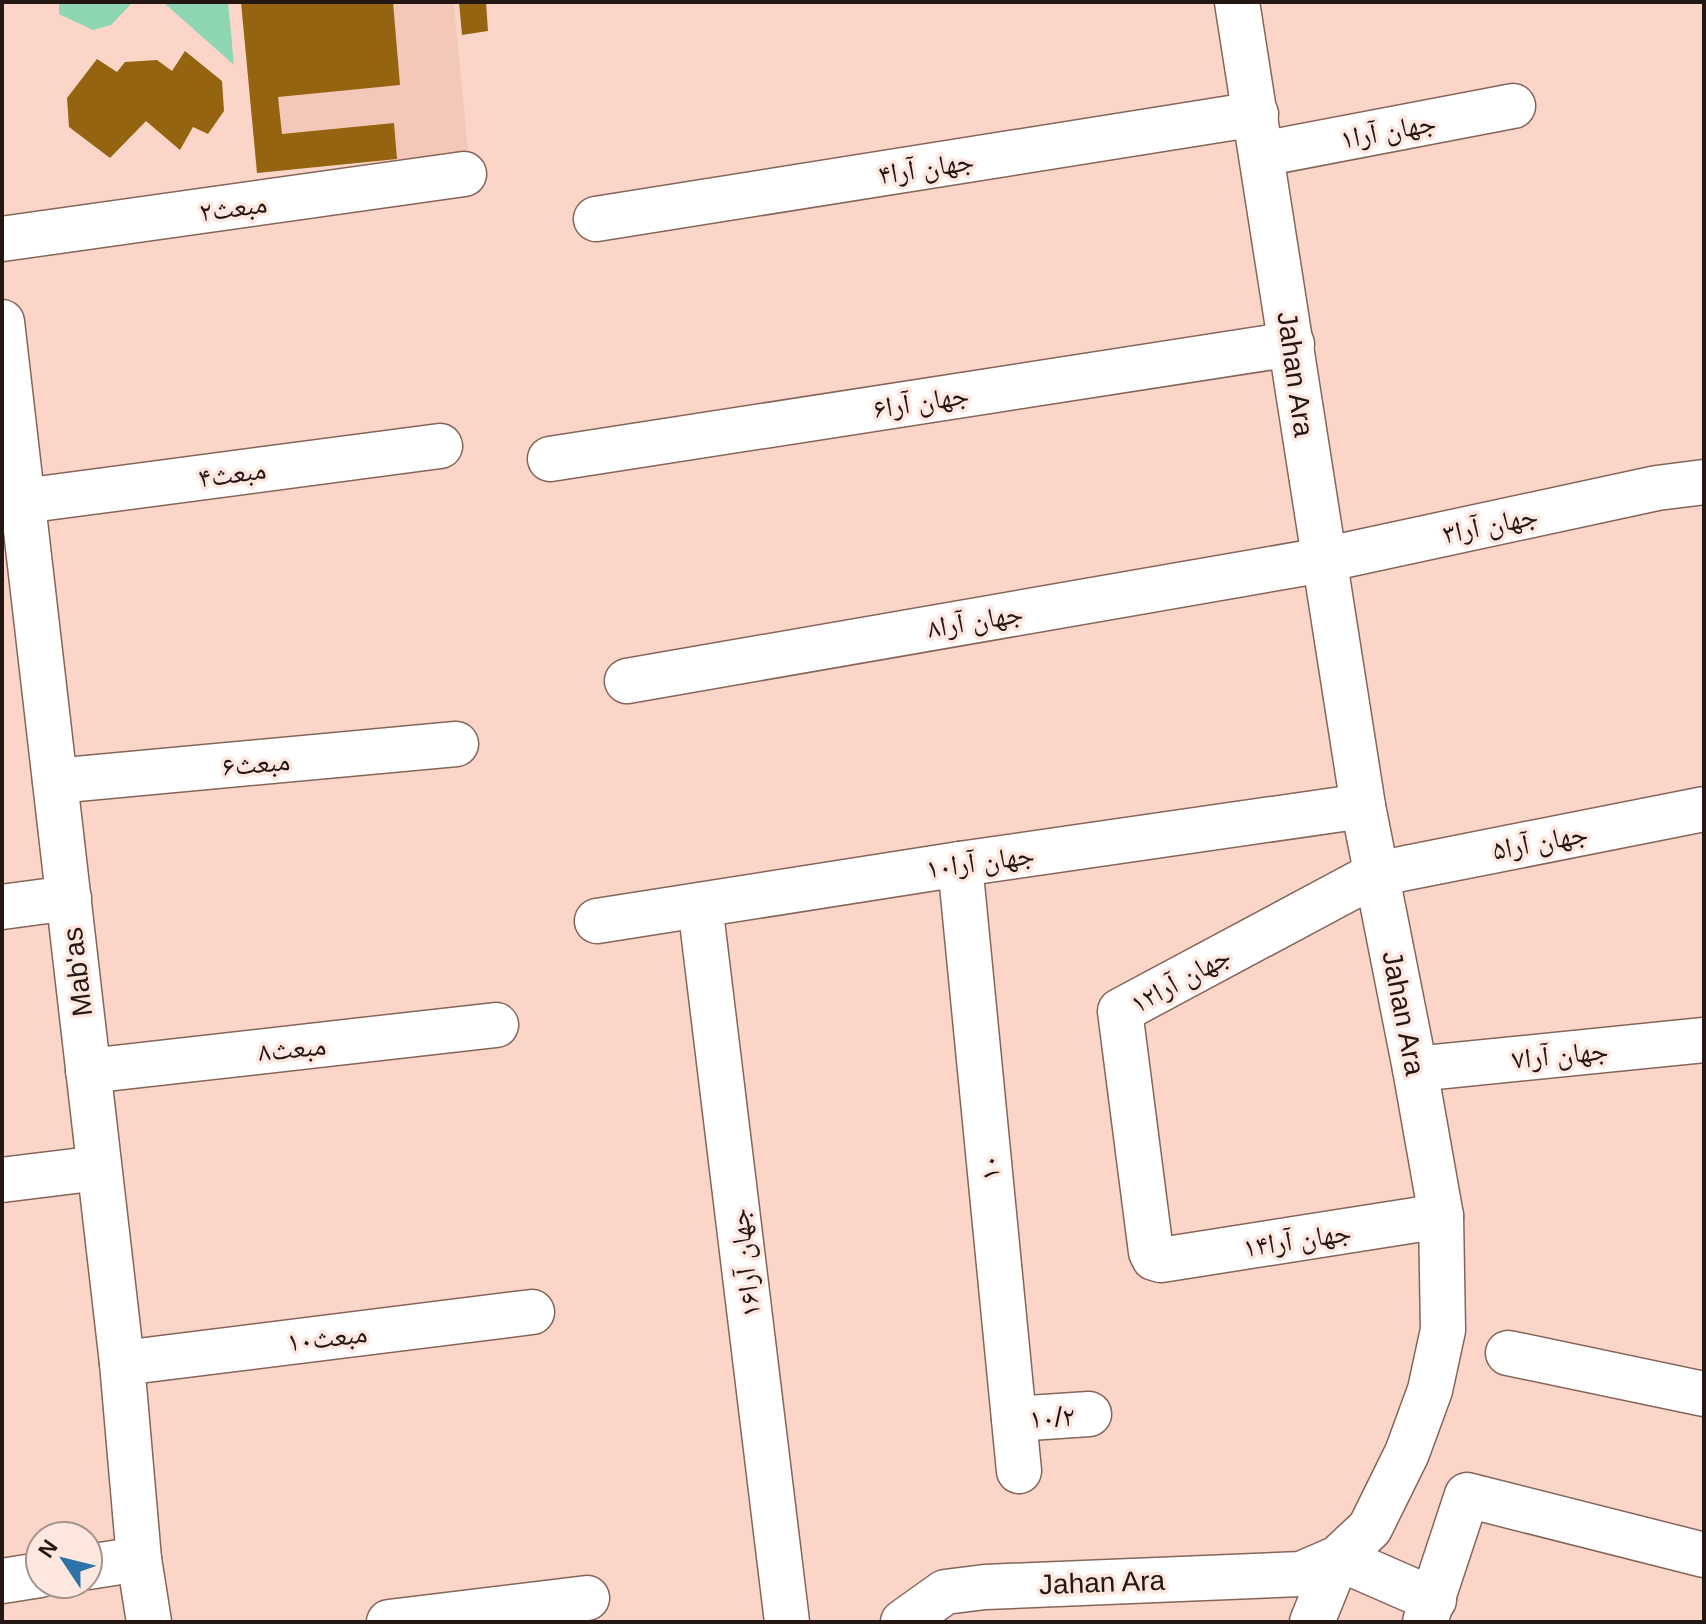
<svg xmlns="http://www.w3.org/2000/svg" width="1706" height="1624" font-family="Helvetica,'Noto Naskh Arabic',sans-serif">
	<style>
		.built { fill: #f4c8b9 }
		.green { fill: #8dd6b1 }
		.building { fill: #946410 }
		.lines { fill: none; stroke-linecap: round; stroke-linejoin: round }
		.minor-casing { stroke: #856559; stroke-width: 47 }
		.minor { stroke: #fff; stroke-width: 44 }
		.labels { text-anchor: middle; stroke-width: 7; stroke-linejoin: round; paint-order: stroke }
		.street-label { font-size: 28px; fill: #241713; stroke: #fde7df }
	</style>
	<rect width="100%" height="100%" fill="#fbd6c8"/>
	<!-- built -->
	<path class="built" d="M 241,2 L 454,2 L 468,152 L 257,173 Z"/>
	<!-- green -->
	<g class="green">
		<path d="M 59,2 L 133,2 L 111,25 L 93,30 L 59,14 Z"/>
		<path d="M 163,2 L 228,2 L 234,65 Z"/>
	</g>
	<!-- building -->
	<g class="building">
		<path d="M 241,2 L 393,2 L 400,85 L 278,97 L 282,134 L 394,123 L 397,159 L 257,173 Z"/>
		<path d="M 459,2 L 486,2 L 488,31 L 462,35 Z"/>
		<path d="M 185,51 L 222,81 L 224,111 L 208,134 L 193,127 L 180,150 L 146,121 L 110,158 L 69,127 L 67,98 L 97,59 L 117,72 L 125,62 L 157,60 L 172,71 Z"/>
	</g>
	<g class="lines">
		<defs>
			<g id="minor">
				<path d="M 1262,154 L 1513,106"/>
				<path d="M 596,219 L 1256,114"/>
				<path d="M 2,239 L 464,174"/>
				<path d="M 2,322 L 122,1363 L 139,1559 L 149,1622"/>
				<path d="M 550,459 L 1292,344"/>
				<path d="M 23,501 L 440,446"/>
				<path d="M 627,681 L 1323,560 L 1657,488 L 1704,482"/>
				<path d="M 55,781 L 456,744"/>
				<path d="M 960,864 L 1019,1471"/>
				<path d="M 700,905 L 787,1622"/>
				<path d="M 2,907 L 69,898"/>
				<path d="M 597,921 L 960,864 L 1363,806"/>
				<path d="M 1415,1069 L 1704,1040"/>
				<path d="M 88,1071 L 496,1025"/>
				<path d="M 2,1180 L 99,1168"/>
				<path d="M 1441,1216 L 1161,1260 L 1154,1258 L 1151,1252 L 1120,1011 L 1376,874 L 1704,809"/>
				<path d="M 1508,1353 L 1704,1394"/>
				<path d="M 122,1363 L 532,1312"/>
				<path d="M 1014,1419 L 1089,1414"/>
				<path d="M 88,1567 L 139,1559"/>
				<path d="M 2,1581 L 40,1575"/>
				<path d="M 389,1622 L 587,1598"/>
				<path d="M 903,1622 L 945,1592 L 985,1587 L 1301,1574 L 1338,1558 L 1370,1528 L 1407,1453 L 1430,1390 L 1443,1330 L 1441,1216 L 1415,1069 L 1363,806 L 1237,2"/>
				<path d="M 1312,1622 L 1338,1558 L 1434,1600"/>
				<path d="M 1425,1622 L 1467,1495 L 1704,1555"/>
			</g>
		</defs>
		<!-- minor casing -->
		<use href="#minor" class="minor-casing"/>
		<!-- minor -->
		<use href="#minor" class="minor"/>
	</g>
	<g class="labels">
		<!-- street labels -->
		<g class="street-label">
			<text transform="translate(1388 130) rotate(-11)" y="10">جهان آرا۱</text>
			<text transform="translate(926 167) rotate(-9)" y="10">جهان آرا۴</text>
			<text transform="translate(233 207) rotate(-8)" y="10">مبعث۲</text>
			<text transform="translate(1296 374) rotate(82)" y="10">Jahan Ara</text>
			<text transform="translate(921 401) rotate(-9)" y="10">جهان آرا۶</text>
			<text transform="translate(232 473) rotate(-8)" y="10">مبعث۴</text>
			<text transform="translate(1490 524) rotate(-12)" y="10">جهان آرا۳</text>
			<text transform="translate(975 620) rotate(-10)" y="10">جهان آرا۸</text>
			<text transform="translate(256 763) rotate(-5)" y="10">مبعث۶</text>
			<text transform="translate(1540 841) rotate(-11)" y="10">جهان آرا۵</text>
			<text transform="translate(980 861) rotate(-8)" y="10">جهان آرا۱۰</text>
			<text transform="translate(77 972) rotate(-97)" y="10">Mab'as</text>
			<text transform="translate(1180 979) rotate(-29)" y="10">جهان آرا۱۲</text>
			<text transform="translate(1404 1013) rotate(79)" y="10">Jahan Ara</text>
			<text transform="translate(292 1048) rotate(-6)" y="10">مبعث۸</text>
			<text transform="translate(1560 1054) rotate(-6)" y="10">جهان آرا۷</text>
			<text transform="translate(989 1168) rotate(-96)" y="10">۱۰</text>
			<text transform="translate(1297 1239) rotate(-9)" y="10">جهان آرا۱۴</text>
			<text transform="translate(744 1263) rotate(-97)" y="10">جهان آرا۱۶</text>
			<text transform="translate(327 1337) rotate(-7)" y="10">مبعث۱۰</text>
			<text transform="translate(1052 1417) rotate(-3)" y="10">۱۰/۲</text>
			<text transform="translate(1102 1582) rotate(-2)" y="10">Jahan Ara</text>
		</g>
	</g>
	<!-- border -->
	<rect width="1706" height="1624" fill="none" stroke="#241713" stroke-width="8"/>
	<!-- north arrow -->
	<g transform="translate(64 1560) rotate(305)"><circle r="38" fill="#fde7df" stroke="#a6948d" stroke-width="2"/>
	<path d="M0-6L14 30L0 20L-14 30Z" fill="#2d73a8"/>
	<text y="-12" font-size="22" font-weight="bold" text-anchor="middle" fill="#241713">N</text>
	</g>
</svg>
